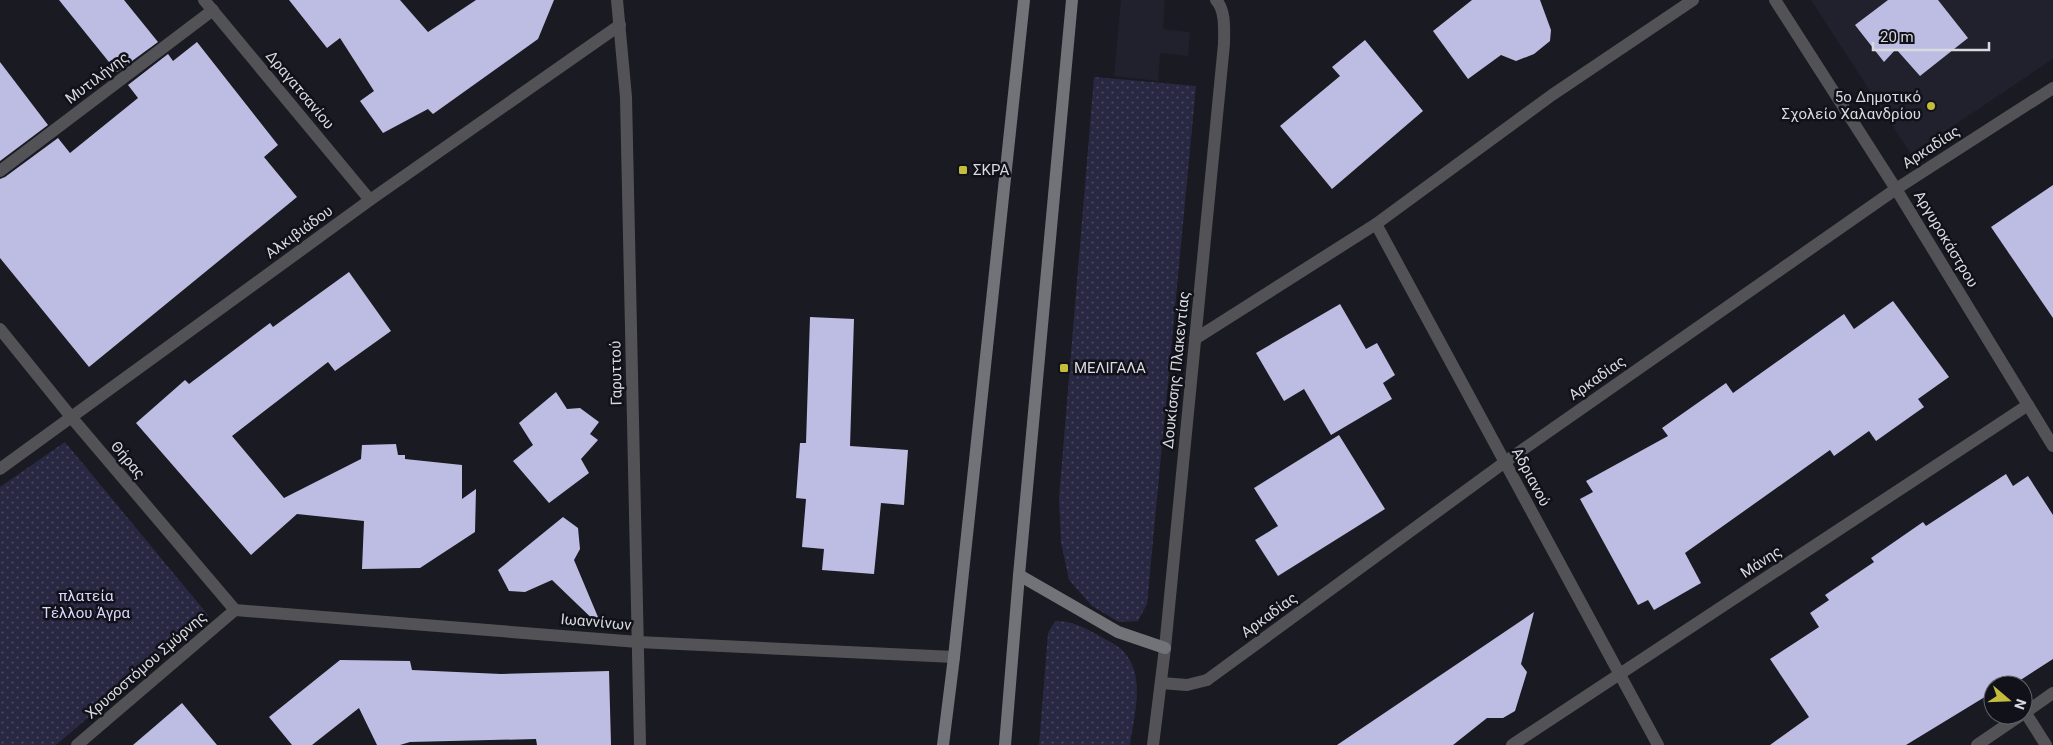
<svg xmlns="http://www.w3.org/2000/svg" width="2053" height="745" font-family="Roboto,sans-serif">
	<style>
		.built { fill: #21212e }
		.park { fill: url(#park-dots) }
		.building { fill: #bdbde4 }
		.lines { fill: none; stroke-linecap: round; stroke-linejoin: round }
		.pedestrian { stroke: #535357; stroke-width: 12 }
		.minor { stroke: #535357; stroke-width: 12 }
		.tertiary { stroke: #535357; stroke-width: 12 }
		.secondary { stroke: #727279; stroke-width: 12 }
		.poi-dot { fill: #c4bc3d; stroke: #111119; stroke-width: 2 }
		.labels { text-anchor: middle; stroke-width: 5; stroke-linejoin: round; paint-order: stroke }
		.street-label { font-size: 15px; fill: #d9dadf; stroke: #111119 }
		.poi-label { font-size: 15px; fill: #d9dadf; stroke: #111119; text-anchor: start }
		.park-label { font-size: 15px; fill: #d9d9fe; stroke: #111119 }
	</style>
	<defs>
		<pattern id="park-dots" width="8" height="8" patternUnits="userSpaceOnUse" patternTransform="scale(1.25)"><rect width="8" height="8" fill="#292842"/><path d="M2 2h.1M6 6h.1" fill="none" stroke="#47475d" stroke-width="1.8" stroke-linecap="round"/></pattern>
	</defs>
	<rect width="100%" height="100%" fill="#1a1a22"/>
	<!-- built -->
	<g class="built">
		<path d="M 1121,0 L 1165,0 L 1163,29 L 1190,32 L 1188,56 L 1160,53 L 1158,81 L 1114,76 Z"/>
		<path d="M 1811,0 L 2053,0 L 2053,59 L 1911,154 Z"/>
	</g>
	<!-- park -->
	<g class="park">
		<path d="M 1094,77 L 1196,86 L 1147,604 L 1138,621 L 1119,622 L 1092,606 L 1069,580 L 1061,542 L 1059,498 Z"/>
		<path d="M 65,442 L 208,615 L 56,745 L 0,745 L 0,487 Z"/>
		<path d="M 1055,621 C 1072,621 1083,627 1098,635 C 1106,640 1118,645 1124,652 C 1146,676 1134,716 1130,745 L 1039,745 L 1048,633 Z"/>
	</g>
	<!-- building -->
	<g class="building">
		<path d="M 59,0 L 124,0 L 158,42 L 117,72 Z"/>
		<path d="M 289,0 L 400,0 L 428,32 L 476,0 L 554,0 L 538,39 L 433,114 L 428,109 L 383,133 L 360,101 L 374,91 L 340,38 L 327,48 Z"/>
		<path d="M 1472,0 L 1540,0 L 1551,30 L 1550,41 L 1534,54 L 1516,61 L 1501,55 L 1468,79 L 1433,31 Z"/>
		<path d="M 1888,0 L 1938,0 L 1968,38 L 1920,76 L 1896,49 L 1884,62 L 1855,25 Z"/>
		<path d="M 1365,40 L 1423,111 L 1332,189 L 1280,126 L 1340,76 L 1332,67 Z"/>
		<path d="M 197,42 L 278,145 L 264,157 L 297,197 L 89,367 L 0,258 L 0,179 L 5,177 L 58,138 L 70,153 L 138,98 L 128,85 L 168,54 L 173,61 Z"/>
		<path d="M 0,62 L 48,125 L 0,161 Z"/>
		<path d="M 2053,185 L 2053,318 L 1991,227 Z"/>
		<path d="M 349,272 L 391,331 L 335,371 L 328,362 L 232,436 L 284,498 L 361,459 L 362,445 L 396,444 L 398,455 L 405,455 L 405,459 L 462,465 L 462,499 L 476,489 L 475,532 L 420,568 L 362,569 L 364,521 L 297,514 L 251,555 L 136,423 L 185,380 L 189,384 L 270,323 L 273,327 Z"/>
		<path d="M 1893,301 L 1949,377 L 1918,399 L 1924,407 L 1876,441 L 1869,431 L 1834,456 L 1830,450 L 1685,553 L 1701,583 L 1654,610 L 1648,600 L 1638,605 L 1580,499 L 1593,492 L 1586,481 L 1668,436 L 1662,428 L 1726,383 L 1733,393 L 1844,314 L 1854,329 Z"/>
		<path d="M 1340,304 L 1366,349 L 1377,343 L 1395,375 L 1383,383 L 1392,399 L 1331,435 L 1304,389 L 1284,401 L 1256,353 Z"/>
		<path d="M 810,317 L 854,319 L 850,446 L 908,450 L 904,505 L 881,503 L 874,574 L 822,570 L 824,549 L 802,547 L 806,499 L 796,498 L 800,443 L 806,443 Z"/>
		<path d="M 556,392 L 567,409 L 580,408 L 599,422 L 590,434 L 598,440 L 581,459 L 589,473 L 549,503 L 513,461 L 533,445 L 519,423 Z"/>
		<path d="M 1339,435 L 1385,509 L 1278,576 L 1255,540 L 1278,526 L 1254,488 Z"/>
		<path d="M 2006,474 L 2013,486 L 2028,476 L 2053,515 L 2053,659 L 2019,681 L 2017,677 L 2004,685 L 1993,685 L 1993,692 L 1906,745 L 1770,745 L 1809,717 L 1770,659 L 1819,627 L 1810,613 L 1829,600 L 1825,595 L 1874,562 L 1871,558 L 1923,522 L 1926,526 Z"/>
		<path d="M 563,517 L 578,528 L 580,549 L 574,560 L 603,629 L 552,580 L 525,592 L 509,591 L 498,570 Z"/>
		<path d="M 1534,612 L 1521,664 L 1527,672 L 1515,711 L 1503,718 L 1487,718 L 1453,745 L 1337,745 Z"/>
		<path d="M 340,660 L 410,661 L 412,670 L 501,674 L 609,671 L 611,745 L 537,745 L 536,739 L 410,742 L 400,745 L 377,745 L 359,708 L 312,745 L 292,745 L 269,717 Z"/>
		<path d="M 182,703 L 217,745 L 133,745 Z"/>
	</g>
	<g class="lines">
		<!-- pedestrian -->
		<path class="pedestrian" d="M 1161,683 L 1187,685 L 1207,680"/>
		<!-- minor -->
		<g class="minor">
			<path d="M 204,0 L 370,200"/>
			<path d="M 1775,0 L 1896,189 L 2053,446"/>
			<path d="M 0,171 L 213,10"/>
			<path d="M 1376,224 L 1658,745"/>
			<path d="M 0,329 L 72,418 L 235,610"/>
			<path d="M 1195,339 L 1376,224 L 1552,95 L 1693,0"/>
			<path d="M 0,469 L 370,200 L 620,25"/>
			<path d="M 235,610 L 638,642 L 954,657"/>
			<path d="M 1165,648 L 1224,44 C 1224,30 1226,11 1216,0"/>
			<path d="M 1207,680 L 1505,462 L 1896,189 L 2053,88"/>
			<path d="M 2025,712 L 2046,745"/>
			<path d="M 2023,714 L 2053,693"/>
			<path d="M 77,745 L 235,610"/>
			<path d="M 1512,745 L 2028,405"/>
			<path d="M 1977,745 L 2021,715"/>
		</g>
		<!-- tertiary -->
		<g class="tertiary">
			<path d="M 617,0 L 626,97 L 640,745"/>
			<path d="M 1153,745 L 1165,648"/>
		</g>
		<!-- secondary -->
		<g class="secondary">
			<path d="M 1019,575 L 1118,632 L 1165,648"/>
			<path d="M 943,745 L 954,657 L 1024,0"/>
			<path d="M 1005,745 L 1019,575 L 1072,0"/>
		</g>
	</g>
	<!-- markers -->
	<g class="poi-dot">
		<circle cx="1931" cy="106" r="5"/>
		<rect x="958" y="165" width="10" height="10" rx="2.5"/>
		<rect x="1059" y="363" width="10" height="10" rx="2.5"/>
	</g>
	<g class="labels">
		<!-- street labels -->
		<g class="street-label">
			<text transform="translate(97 78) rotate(-37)" y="5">Μυτιλήνης</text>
			<text transform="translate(300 90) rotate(50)" y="5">Δραγατσανίου</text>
			<text transform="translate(1931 147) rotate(-33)" y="5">Αρκαδίας</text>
			<text transform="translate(299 232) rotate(-36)" y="5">Αλκιβιάδου</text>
			<text transform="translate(1946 239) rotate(59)" y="5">Αργυροκάστρου</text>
			<text transform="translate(1176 370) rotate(-84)" y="5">Δουκίσσης Πλακεντίας</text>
			<text transform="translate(616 373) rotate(-91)" y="5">Γαρυττού</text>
			<text transform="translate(1597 378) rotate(-35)" y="5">Αρκαδίας</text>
			<text transform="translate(128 460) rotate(50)" y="5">Θήρας</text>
			<text transform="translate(1531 477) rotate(62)" y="5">Αδριανού</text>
			<text transform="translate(1761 562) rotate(-33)" y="5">Μάνης</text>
			<text transform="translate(1269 615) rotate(-36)" y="5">Αρκαδίας</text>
			<text transform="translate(596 622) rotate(5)" y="5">Ιωαννίνων</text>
			<text transform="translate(146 665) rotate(-41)" y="5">Χρυσοστόμου Σμύρνης</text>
		</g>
		<!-- poi labels -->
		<g class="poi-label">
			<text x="1921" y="102" text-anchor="end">5ο Δημοτικό<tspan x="1921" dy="17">Σχολείο Χαλανδρίου</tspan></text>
			<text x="973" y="175">ΣΚΡΑ</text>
			<text x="1074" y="373">ΜΕΛΙΓΑΛΑ</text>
		</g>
		<!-- park labels -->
		<g class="park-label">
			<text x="86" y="601">πλατεία<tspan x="86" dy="17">Τέλλου Άγρα</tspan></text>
		</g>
	</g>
	<!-- north arrow -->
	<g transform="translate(2008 700) rotate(109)"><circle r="24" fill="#111119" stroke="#616168"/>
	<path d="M0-4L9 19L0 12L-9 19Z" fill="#c4bc3d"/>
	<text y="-8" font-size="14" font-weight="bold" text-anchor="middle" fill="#d9dadf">N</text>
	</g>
	<!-- scale -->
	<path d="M1873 42v8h116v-8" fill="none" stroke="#d9dadf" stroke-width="2.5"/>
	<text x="1880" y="42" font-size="15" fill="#d9dadf" stroke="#111119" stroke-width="4" paint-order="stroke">20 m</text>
</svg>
